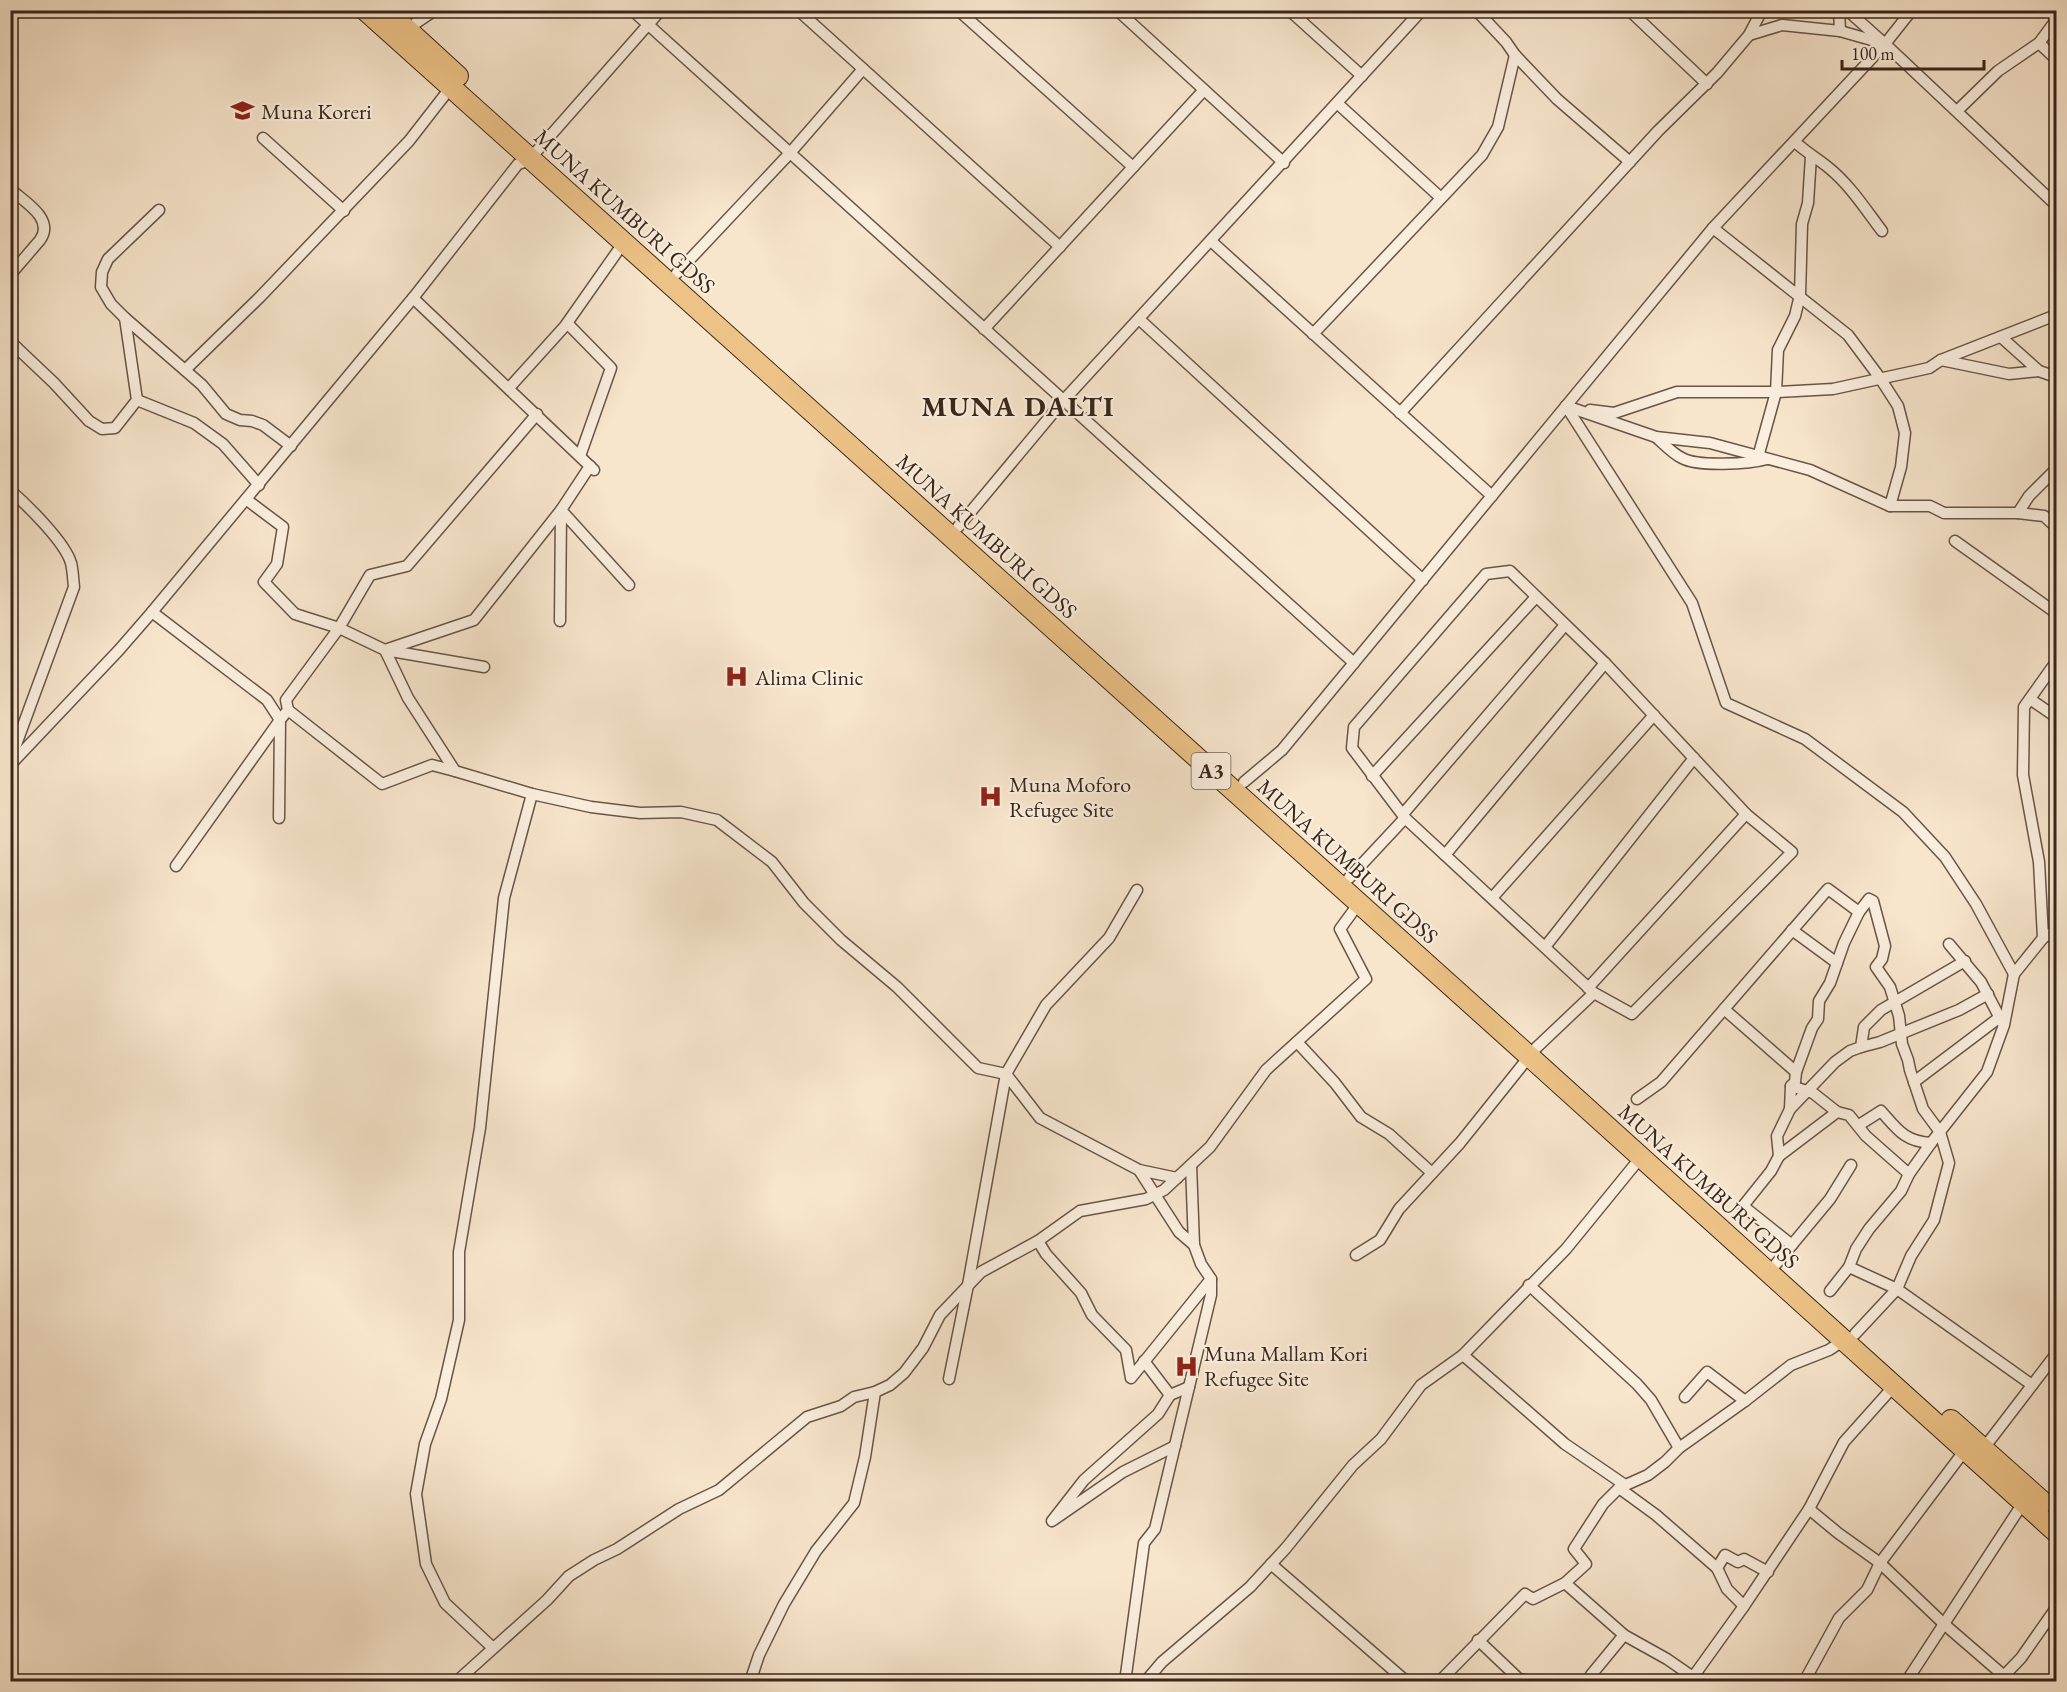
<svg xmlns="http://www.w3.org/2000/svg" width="2067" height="1692" font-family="'EB Garamond',serif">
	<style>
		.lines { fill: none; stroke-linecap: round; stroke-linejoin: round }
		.street-casing { stroke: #685547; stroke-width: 13 }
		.highway-casing { stroke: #38251b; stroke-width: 22 }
		.street { stroke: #faeede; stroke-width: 10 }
		.highway { stroke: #ecc286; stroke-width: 20 }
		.labels { text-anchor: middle; stroke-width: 4.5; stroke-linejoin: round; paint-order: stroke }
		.shield { fill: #faeede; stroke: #726156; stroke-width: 1.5 }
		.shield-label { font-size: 21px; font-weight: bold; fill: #38251b }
		.poi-label { font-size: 22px; fill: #38251b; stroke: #faeede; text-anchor: start }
		.street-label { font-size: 22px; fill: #38251b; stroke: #faeede }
		.district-label { font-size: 28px; font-weight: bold; letter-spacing: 1.5px; fill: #38251b; stroke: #faeede }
	</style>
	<rect width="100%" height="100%" fill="#f7e5cc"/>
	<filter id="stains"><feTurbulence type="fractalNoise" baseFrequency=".00333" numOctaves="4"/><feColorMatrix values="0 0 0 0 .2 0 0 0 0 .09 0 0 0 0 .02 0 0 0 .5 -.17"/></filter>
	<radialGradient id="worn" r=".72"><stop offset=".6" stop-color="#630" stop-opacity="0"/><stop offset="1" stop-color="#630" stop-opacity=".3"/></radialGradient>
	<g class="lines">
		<defs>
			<g id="street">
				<path d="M 632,10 L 1354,663"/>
				<path d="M 798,10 L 1060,247"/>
				<path d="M 958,10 L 1133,167"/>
				<path d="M 1117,10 L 1284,163"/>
				<path d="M 1289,10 L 1362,76"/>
				<path d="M 1476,10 L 1506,42 L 1515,55 L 1557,99 L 1630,162"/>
				<path d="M 1629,10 L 1707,84"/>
				<path d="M 1839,10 L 1840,31"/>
				<path d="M 1847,10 L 1885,44 L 2056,205"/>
				<path d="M 407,29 L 435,10"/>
				<path d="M 1749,35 L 1782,25 L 1840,31 L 1882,43"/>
				<path d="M 2039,43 L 2056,59"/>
				<path d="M 1337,103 L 1441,198"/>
				<path d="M 1957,111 L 1998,71 L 2039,43 L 2056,20"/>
				<path d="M 263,138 L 344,211"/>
				<path d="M 1795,142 C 1806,152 1818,159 1829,168 C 1850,185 1866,210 1882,231"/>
				<path d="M 10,189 C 25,202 55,219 40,240 L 10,275"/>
				<path d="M 159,210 L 108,259 L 102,272 L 101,287 L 111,304 L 125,318 L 202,385 L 226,414 L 240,420 L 252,421 L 263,425 L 291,446"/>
				<path d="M 1713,228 L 1848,335 L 1880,378 L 1898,406 L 1905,433 L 1901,467 L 1890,506"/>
				<path d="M 1211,241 L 1492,496"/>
				<path d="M 677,273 L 790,153 L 863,69"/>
				<path d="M 413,298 L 594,470"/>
				<path d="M 1139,319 L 1423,580"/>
				<path d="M 568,324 L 611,368 L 580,456"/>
				<path d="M 984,329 L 1204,90"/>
				<path d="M 1313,334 L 1482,155 L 1498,127 L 1515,55"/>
				<path d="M 2001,337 L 2039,371 L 2056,377"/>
				<path d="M 10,341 L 16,347 L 10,359"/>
				<path d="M 16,347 L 54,383 L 89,421 L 102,429 L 115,428 L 137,400 L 125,318"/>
				<path d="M 1941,360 L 2009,374 L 2039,371"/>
				<path d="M 185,370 L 260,297 L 409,141 L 451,87"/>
				<path d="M 509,388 L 565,326 L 624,242"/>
				<path d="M 137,400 L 194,423 L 223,444 L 259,485"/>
				<path d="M 1566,406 L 1692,603 L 1726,703 L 1805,739 L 1903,812 L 1945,857 L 1976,904 L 2014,974"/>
				<path d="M 1566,406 L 1656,437 L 1710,443 L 1810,470 L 1890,506 L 1930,506 L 1944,513 L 2018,513 L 2044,516 L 2056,527"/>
				<path d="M 1590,410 L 1614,413 L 1677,392 L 1776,392 L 1833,389 L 1929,368 L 1941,360 L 2056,315"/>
				<path d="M 1400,413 L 1658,131 L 1717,73 L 1749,35 L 1762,10"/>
				<path d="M 1656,437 C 1664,444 1673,454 1682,458 C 1698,467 1749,464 1767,459"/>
				<path d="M 1758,457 L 1776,392 L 1778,350 L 1795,316 L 1800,295 L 1802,224 L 1808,203 L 1811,156"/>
				<path d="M 10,490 C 27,505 65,542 71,563 C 73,571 73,579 74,587 L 10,761"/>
				<path d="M 247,500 L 283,527 L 277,564 L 264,582 L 295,614 L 339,628 L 370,575 L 407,566 L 537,414"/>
				<path d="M 2018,513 L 2029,496 L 2056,469"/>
				<path d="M 958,527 L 1063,401 L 1422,10"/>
				<path d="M 1955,541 L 2056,613"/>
				<path d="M 1510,571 L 1605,663 L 1746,814 L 1792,852 L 1632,1014 L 1594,993 L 1405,818 L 1352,748 L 1354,727 L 1486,574 Z"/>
				<path d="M 629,585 L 561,510 L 474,620 L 385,650 L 339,628 L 286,700 L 288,710 L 280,720 L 267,700 L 152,612 L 413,298 L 518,164 L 528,161 L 661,10"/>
				<path d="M 560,621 L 561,510 L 590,466"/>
				<path d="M 484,667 L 385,650 L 408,698 L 455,771 L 532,794 L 591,807 L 640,813 L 681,812 L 717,820 L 772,862 L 804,903 L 841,940 L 897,987 L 978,1068 L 1006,1074 L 968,1285 L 949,1379"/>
				<path d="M 2030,699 L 2056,717"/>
				<path d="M 288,710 L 382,784 L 432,765 L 455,771"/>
				<path d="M 13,762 L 119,650 L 152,612"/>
				<path d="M 1372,776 L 1536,597"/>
				<path d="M 1244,782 L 1282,750 L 1713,228 L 1885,44 L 1912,10"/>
				<path d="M 1403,814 L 1565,625"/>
				<path d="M 279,818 L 280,720"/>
				<path d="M 1445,855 L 1605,663"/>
				<path d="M 176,866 L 280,720"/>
				<path d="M 1349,878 L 1405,818"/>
				<path d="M 1137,890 L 1109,938 L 1046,1005 L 1006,1074 L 1040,1118 L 1139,1170 L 1177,1178"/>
				<path d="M 1492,898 L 1654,715"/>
				<path d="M 1792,930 L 1837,963"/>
				<path d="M 2043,938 L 2056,930"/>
				<path d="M 1949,944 L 1981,982 L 2002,1022"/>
				<path d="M 1545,947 L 1694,758"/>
				<path d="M 1588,988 L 1746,814"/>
				<path d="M 1724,1009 L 1796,1072"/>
				<path d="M 1297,1042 L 1335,1083 L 1361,1117 L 1389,1134 L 1432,1173"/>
				<path d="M 1861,1047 L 1880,1042 L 1959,1010 L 1988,994"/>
				<path d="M 1914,1082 L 2000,1017"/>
				<path d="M 1791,1086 L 1813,1093 L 1837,1112 L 1849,1115 L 1866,1136 L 1909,1174"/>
				<path d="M 1637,1099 L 1661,1082 L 1828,889 L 1859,912"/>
				<path d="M 1790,1109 L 1791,1086 L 1795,1082 L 1796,1072 L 1812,1028 L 1818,1019 L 1819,1001 L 1830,983 L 1844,943 L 1859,912 L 1869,899 L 1873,901 L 1885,946 L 1882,959 L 1876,967 L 1890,987 L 1899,1016 L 1902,1044 L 1908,1060 L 1910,1070 L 1923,1109 L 1940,1132 L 1949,1163 L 1934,1220 L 1911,1256 L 1897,1289 L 2032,1385"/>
				<path d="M 1859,1125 L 1881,1111 C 1897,1129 1905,1142 1931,1143"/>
				<path d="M 1779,1156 L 1837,1112"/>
				<path d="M 1139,1170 L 1179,1232 L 1194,1245"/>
				<path d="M 1038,1241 L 1046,1254 L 1081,1293 L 1092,1315 L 1126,1350 L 1131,1378 L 1211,1279"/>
				<path d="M 1792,1245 L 1743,1206 L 1771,1171 L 1779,1156 L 1777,1136 L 1790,1109 L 1835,1062 L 1850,1051 L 1861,1047 L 1864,1027 L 1881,1010 L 1965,961"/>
				<path d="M 1356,1255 L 1380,1240 L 1399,1209 L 1460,1143 L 1536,1048 L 1594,993"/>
				<path d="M 1776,1264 L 1830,1199 L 1851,1165"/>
				<path d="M 1849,1267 L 1897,1289 L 1855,1334"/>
				<path d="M 1529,1285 L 1637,1384 L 1651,1400 L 1679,1448"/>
				<path d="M 1830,1291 L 1849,1267 L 1856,1249 L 1869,1229 L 1901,1191 L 1909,1174 L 1931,1143 L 1987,1072 L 2004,1025 L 2014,974 L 2043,938 L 2039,862 L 2023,775 L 2024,707 L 2056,662"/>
				<path d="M 1463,1355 L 1565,1444 L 1625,1485"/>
				<path d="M 1144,1361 L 1170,1395 L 1189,1387"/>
				<path d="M 1170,1395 L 1158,1414 L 1084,1480 L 1052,1521 L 1123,1472 L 1175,1446"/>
				<path d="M 1745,1401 L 1791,1365 L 1829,1350 L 1844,1340"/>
				<path d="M 1984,1448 L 2056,1354"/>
				<path d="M 1619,1488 L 1656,1515 L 1717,1568 L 1725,1555 L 1738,1562 L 1744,1559 L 1768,1572"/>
				<path d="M 1809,1509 L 1844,1442 L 1894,1386"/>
				<path d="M 1271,1564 L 1407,1682"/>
				<path d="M 1717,1568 L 1727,1589 L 1744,1606"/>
				<path d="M 1565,1583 L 1624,1635 L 1667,1659 L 1693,1677 L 1695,1682"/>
				<path d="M 1478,1640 L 1519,1679 L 1536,1682"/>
				<path d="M 493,1648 L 445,1603 L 426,1564 L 416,1494 L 425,1444 L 441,1399 L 459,1320 L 459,1252 L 480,1128 L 504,898 L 532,794"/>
				<path d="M 1693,1677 L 1744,1606 L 1809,1509 L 1838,1533 L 1880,1563 L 1944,1624 L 2003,1675"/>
				<path d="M 456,1682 L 547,1600 L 569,1576 L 594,1560 L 617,1549 L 679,1509 L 719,1490 L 807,1417 L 841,1406 L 854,1397 L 875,1392"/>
				<path d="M 750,1682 L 759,1655 L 784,1604 L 816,1551 L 854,1503 L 865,1457 L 875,1392 L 890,1385 L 904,1373 L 923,1348 L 940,1315 L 981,1272 L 1038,1241 L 1080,1211 L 1146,1199 L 1164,1190 L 1210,1147 L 1266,1070 L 1366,979 L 1340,929 L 1359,903"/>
				<path d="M 1125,1682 L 1144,1543 L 1155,1529 L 1211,1295 L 1211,1279 L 1201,1264 L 1194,1245 L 1191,1165"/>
				<path d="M 1145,1682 L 1162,1662 L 1250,1587 L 1286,1548 L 1353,1465 L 1381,1439 L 1421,1385 L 1463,1355 L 1566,1249 L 1641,1157"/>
				<path d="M 1439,1682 L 1525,1594 L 1533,1599 L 1565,1583 L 1586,1564 L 1574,1549 L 1603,1504 L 1619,1488 L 1648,1475 L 1665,1462 L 1679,1448 L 1745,1401 L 1707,1372 L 1685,1397"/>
				<path d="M 1592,1682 L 1591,1675 L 1624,1635"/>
				<path d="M 1804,1682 L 1839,1618 L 1867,1590 L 1880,1563 L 1965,1450"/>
				<path d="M 1906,1682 L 2023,1503"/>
				<path d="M 1998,1682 L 2021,1658 L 2056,1608"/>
			</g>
			<g id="highway">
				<path d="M 365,10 L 1529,1056 L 2056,1532"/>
				<path d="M 386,10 L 458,76"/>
				<path d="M 1951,1420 L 2043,1502"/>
			</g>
		</defs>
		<!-- street casing -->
		<use href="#street" class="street-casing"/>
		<!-- highway casing -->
		<use href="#highway" class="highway-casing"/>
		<!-- street -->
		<use href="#street" class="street"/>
		<!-- highway -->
		<use href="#highway" class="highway"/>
	</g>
	<!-- icons -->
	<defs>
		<symbol id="school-bare" viewBox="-9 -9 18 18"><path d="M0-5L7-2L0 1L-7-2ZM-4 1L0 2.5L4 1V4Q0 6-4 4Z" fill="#8f2418" stroke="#faeede" stroke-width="2.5" paint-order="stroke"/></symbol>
		<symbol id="hospital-bare" viewBox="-9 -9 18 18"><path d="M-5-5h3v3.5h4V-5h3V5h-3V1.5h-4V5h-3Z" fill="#8f2418" stroke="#faeede" stroke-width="2.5" paint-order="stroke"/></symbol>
	</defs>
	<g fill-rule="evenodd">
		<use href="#school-bare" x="226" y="94" width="33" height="33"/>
		<use href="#hospital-bare" x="720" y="660" width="33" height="33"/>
		<use href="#hospital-bare" x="974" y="780" width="33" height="33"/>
		<use href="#hospital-bare" x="1170" y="1350" width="33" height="33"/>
	</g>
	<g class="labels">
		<!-- shield labels -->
		<rect class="shield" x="1191.5" y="753" width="39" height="36" rx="4.5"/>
		<g class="shield-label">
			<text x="1211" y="778">A3</text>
		</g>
		<!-- poi labels -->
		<g class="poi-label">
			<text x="261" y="119">Muna Koreri</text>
			<text x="755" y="685">Alima Clinic</text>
			<text x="1009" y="792">Muna Moforo<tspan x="1009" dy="25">Refugee Site</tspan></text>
			<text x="1204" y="1361">Muna Mallam Kori<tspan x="1204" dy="25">Refugee Site</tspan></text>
		</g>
		<!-- street labels -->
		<g class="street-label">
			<text transform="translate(625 211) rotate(42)" y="8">MUNA KUMBURI GDSS</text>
			<text transform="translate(987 536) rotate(42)" y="8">MUNA KUMBURI GDSS</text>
			<text transform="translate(1348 861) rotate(42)" y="8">MUNA KUMBURI GDSS</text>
			<text transform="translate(1709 1186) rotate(42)" y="8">MUNA KUMBURI GDSS</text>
		</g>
		<!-- district labels -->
		<g class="district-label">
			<text x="1018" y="416">MUNA DALTI</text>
		</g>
	</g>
	<!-- margin -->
	<rect width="2067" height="1692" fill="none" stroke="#f7e5cc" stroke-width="36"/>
	<rect x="12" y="12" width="2043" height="1668" fill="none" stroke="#38251b" stroke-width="3"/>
	<rect x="18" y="18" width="2031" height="1656" fill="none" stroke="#38251b" stroke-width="1.5"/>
	<!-- scale -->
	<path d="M1842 60v9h142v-9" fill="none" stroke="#38251b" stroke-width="3"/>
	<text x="1851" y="60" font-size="18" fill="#38251b" stroke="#faeede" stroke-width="4.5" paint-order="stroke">100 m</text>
	<rect width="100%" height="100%" filter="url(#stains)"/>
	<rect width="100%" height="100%" fill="url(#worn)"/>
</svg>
